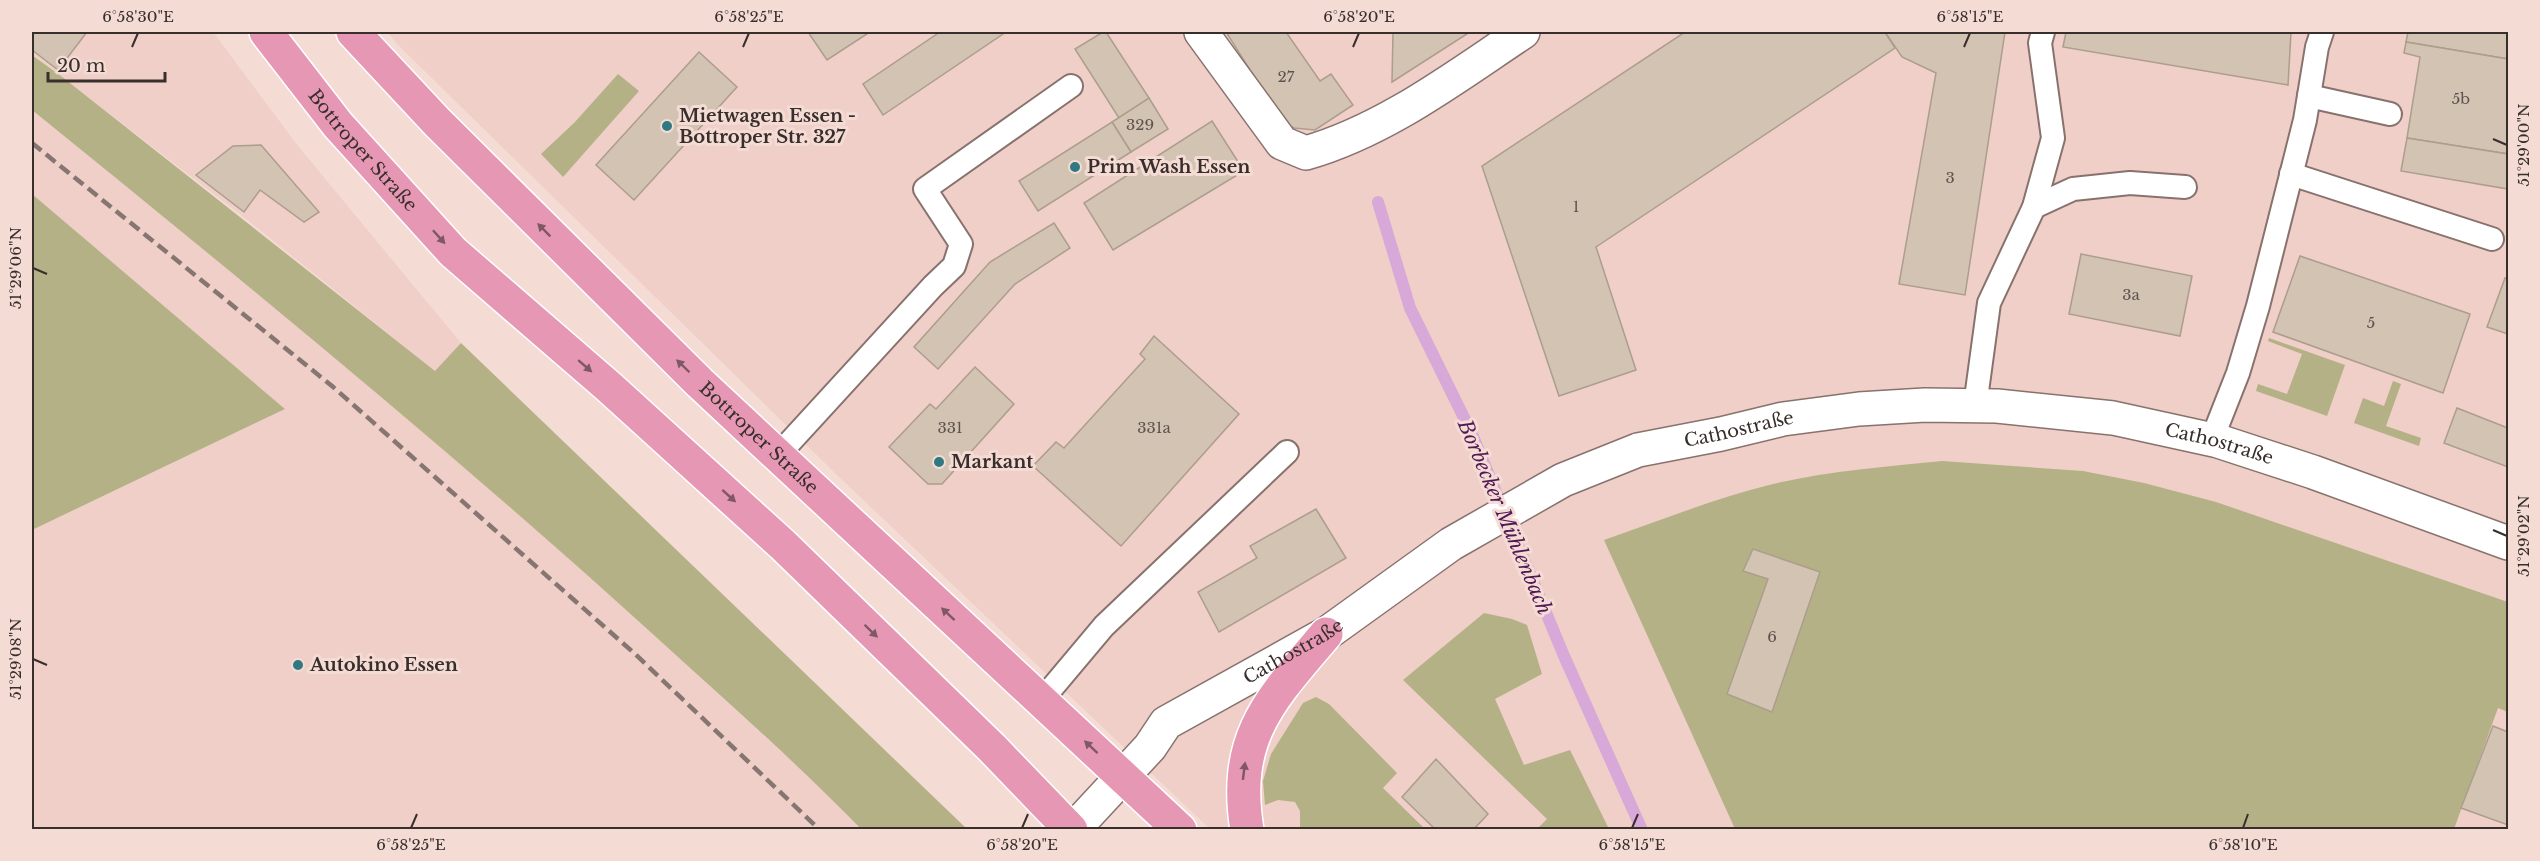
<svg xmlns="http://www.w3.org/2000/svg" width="2540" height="861" font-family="'Libre Baskerville',serif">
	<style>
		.built { fill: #efcfc7 }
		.green { fill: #b4b186 }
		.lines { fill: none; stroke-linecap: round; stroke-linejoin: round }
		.stream { stroke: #d8a8d9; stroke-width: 12 }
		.building { fill: #d2c3b3; stroke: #ac9d8d; stroke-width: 1.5 }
		.service-casing { stroke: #88726d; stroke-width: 26 }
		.minor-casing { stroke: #88726d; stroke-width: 36 }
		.primary-casing { stroke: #fff; stroke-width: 36 }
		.service { stroke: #fff; stroke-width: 22 }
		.minor { stroke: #fff; stroke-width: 33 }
		.primary { stroke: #e697b4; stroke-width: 33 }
		.rail { stroke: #867672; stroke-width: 4.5; stroke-dasharray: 12 6; stroke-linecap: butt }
		.oneway { fill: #7e5862 }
		.ticks { fill: none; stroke: #382e2c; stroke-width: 2 }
		.poi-dot { fill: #307882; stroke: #f4dcd5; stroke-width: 2 }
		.labels { text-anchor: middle; stroke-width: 6; stroke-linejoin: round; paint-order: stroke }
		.number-label { font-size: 15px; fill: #5e534e }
		.poi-label { font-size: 18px; font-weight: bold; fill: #382e2c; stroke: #f4dcd5; text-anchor: start }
		.street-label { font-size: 18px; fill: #382e2c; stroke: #f4dcd5 }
		.water-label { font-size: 20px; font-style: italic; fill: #511854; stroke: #f4dcd5 }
		.neatline { fill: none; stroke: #382e2c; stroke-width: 2 }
		.ticks-label { font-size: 15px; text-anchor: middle; fill: #382e2c }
	</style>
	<rect width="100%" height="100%" fill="#f4dcd5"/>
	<!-- built -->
	<g class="built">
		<path d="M 32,32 L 213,32 L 298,146 L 461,343 L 436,372 L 250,222 L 32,54 Z"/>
		<path d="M 388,32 L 2508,32 L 2508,829 L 1210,829 L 837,475 L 396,43 Z"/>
		<path d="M 32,110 L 285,315 L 559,548 L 818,785 L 861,829 L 32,830 L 32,530 L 285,409 L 32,194 Z"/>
	</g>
	<!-- green -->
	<g class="green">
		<path d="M 32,55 L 61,76 L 435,371 L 461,343 L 967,829 L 861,829 C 796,762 725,700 656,637 C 454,453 243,281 32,110 Z"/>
		<path d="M 618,74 L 639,91 L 563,177 L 541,154 L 575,122 Z"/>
		<path d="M 32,194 L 285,409 L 32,530 Z"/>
		<path d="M 2269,338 L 2345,365 L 2327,416 L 2256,391 L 2258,384 L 2287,394 L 2302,354 L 2268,341 Z"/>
		<path d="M 2393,381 L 2401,384 L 2386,426 L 2421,438 L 2419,446 L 2354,423 L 2363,398 L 2384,406 Z"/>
		<path d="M 1942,461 L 2083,471 L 2144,483 L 2216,502 L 2508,602 L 2508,712 L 2498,708 L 2454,829 L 1735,829 L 1604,540 C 1659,521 1713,499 1769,485 C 1826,471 1884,467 1942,461 Z"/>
		<path d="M 1484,613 L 1512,619 L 1527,625 L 1542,674 L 1495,699 L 1524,765 L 1570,750 L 1609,829 L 1537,829 L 1547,819 L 1403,680 Z"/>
		<path d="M 1316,697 L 1329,704 L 1397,773 L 1383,788 L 1425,829 L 1300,829 L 1300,811 L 1295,802 L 1278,800 L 1265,805 L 1263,781 L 1271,754 L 1303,703 Z"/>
	</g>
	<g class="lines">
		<!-- stream -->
		<path class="stream" d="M 1378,202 L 1410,308 L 1472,434 L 1564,656 L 1642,830"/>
	</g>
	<!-- building -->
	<g class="building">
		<path d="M 32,32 L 87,32 L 58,70 L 32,50 Z"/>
		<path d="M 808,32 L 870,32 L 827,60 Z"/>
		<path d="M 940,32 L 1006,32 L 883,115 L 863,84 Z"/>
		<path d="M 1103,32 L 1106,32 L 1149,98 L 1119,118 L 1075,49 Z"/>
		<path d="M 1226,32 L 1286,32 L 1320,81 L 1331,74 L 1353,105 L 1315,130 L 1294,128 L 1283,122 Z"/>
		<path d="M 1393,32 L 1470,32 L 1392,82 Z"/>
		<path d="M 1685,32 L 1885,32 L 1895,48 L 1596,247 L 1636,370 L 1559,396 L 1482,166 Z"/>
		<path d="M 1885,32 L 2005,32 L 1965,295 L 1899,284 L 1936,73 L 1902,57 Z"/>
		<path d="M 2066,32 L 2291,32 L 2288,85 L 2063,47 Z"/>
		<path d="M 2408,32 L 2508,32 L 2508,59 L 2406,42 Z"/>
		<path d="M 2406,42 L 2508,59 L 2508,154 L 2407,138 L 2420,57 L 2404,53 Z"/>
		<path d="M 699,52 L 737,87 L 634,200 L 596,165 Z"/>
		<path d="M 1149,98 L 1168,129 L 1131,152 L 1112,122 Z"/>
		<path d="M 1212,121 L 1244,171 L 1113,250 L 1084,203 Z"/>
		<path d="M 1112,122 L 1131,152 L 1038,211 L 1019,181 Z"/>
		<path d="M 2407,138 L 2508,154 L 2508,189 L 2401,171 Z"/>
		<path d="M 261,145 L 319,212 L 304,222 L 260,190 L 244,212 L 196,175 L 233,146 Z"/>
		<path d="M 1054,223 L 1070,248 L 1015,284 L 938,369 L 914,347 L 990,262 Z"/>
		<path d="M 2081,254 L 2192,276 L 2180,336 L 2069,314 Z"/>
		<path d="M 2300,256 L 2470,314 L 2443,393 L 2273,332 Z"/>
		<path d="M 2505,278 L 2508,279 L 2508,334 L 2487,327 Z"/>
		<path d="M 1154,336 L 1239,414 L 1121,546 L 1033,466 L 1056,442 L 1064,448 L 1145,359 L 1140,354 Z"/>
		<path d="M 975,367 L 1014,404 L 942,484 L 928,484 L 889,447 L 930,404 L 936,409 Z"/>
		<path d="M 2457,408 L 2508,428 L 2508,467 L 2444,443 Z"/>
		<path d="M 1316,509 L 1346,558 L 1219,632 L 1198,592 L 1257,558 L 1250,546 Z"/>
		<path d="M 1753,549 L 1820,572 L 1772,712 L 1727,694 L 1768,579 L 1743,571 Z"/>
		<path d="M 2493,726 L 2508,732 L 2508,825 L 2461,808 Z"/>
		<path d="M 1436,759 L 1488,814 L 1473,830 L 1436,830 L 1402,797 Z"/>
	</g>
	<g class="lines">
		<defs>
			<g id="service">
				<path d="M 2309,96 L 2390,114"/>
				<path d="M 2291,174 L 2492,239"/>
				<path d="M 2034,207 L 2073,189 L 2130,183 L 2185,187"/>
				<path d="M 1975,406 L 1989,303 L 2034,207 L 2053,138 L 2040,43 L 2043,32"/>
				<path d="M 2212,439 L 2238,373 L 2258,306 L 2305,120 L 2317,47 L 2322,32"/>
				<path d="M 779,454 L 933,286 L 954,266 L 961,244 L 925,189 L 1071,86"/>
				<path d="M 1041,701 L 1104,626 L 1287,452"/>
			</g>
			<g id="minor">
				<path d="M 1201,32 L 1282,143 L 1306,153 C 1386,130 1455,77 1523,32"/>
				<path id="s1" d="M 1073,830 L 1150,747 L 1166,723 L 1326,634 L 1451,544 L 1563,480 L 1638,450 L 1721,434 L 1783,419 L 1859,409 L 1925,405 L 1997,406 L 2113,418 L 2218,441 L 2313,472 L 2508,543"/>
			</g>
			<g id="primary">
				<path id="s2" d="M 266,32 L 338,125 L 453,252 L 609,387 L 783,545 L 992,748 L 1071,830"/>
				<path id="s3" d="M 353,32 L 437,122 L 700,383 L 1180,830"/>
				<path d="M 1247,830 C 1232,737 1270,700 1326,634"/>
			</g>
		</defs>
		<!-- service casing -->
		<use href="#service" class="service-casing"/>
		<!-- minor casing -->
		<use href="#minor" class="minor-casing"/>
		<!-- primary casing -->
		<use href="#primary" class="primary-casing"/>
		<!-- service -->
		<use href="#service" class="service"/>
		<!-- minor -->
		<use href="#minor" class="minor"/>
		<!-- primary -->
		<use href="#primary" class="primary"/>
		<!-- rail -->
		<path class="rail" d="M 32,143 L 332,386 L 634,653 L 820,830"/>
	</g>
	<!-- one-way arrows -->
	<defs><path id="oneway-solid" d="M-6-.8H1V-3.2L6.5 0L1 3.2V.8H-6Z" transform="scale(1.5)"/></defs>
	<g class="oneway">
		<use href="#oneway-solid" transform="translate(544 230) rotate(-135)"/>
		<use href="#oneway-solid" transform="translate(439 237) rotate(48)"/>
		<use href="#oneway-solid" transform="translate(585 366) rotate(41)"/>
		<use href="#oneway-solid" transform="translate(683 366) rotate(-136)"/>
		<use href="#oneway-solid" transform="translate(729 496) rotate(42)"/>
		<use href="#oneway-solid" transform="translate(948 614) rotate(-137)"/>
		<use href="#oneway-solid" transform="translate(871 631) rotate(44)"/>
		<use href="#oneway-solid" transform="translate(1091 747) rotate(-137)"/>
		<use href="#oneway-solid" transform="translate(1244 771) rotate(-83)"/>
	</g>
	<!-- ticks -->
	<path class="ticks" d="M 132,47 L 138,33M 743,47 L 749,33M 1353,47 L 1359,33M 1964,47 L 1970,33M 2493,139 L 2507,145M 33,268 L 47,274M 2493,530 L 2507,536M 33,659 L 47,665M 411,828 L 417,814M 1022,828 L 1028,814M 1632,828 L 1638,814M 2243,828 L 2248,814"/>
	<!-- markers -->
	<g class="poi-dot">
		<circle cx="667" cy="126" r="6"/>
		<circle cx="1075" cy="167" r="6"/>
		<circle cx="939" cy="462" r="6"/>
		<circle cx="298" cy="665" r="6"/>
	</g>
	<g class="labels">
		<!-- number labels -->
		<g class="number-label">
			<text x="1286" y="82">27</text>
			<text x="2461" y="104">5b</text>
			<text x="1140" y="130">329</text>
			<text x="1950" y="183">3</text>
			<text x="1576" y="212">1</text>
			<text x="2131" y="300">3a</text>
			<text x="2371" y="328">5</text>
			<text x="950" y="433">331</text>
			<text x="1154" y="433">331a</text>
			<text x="1772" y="642">6</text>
		</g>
		<!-- poi labels -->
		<g class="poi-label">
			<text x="679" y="122">Mietwagen Essen -<tspan x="679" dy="21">Bottroper Str. 327</tspan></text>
			<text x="1087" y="173">Prim Wash Essen</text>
			<text x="951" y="468">Markant</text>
			<text x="310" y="671">Autokino Essen</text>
		</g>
		<!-- street labels -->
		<g class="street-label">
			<text dy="6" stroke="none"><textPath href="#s2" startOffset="153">Bottroper Straße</textPath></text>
			<text dy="6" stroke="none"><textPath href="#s1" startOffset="792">Cathostraße</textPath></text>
			<text dy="6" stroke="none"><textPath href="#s3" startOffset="574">Bottroper Straße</textPath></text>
			<text dy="6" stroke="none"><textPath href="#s1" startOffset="1278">Cathostraße</textPath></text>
			<text dy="6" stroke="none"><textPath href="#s1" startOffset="288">Cathostraße</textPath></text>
		</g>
		<!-- water labels -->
		<g class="water-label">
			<text transform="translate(1505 517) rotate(67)" y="7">Borbecker Mühlenbach</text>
		</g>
	</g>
	<!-- border -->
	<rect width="2540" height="861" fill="none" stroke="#f4dcd5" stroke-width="66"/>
	<!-- scale -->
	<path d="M48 72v9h117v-9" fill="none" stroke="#382e2c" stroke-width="3"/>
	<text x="57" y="72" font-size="18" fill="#382e2c" stroke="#f4dcd5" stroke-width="4.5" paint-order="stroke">20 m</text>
	<rect x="33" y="33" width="2474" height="795" class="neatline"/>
	<g class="ticks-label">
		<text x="138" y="22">6°58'30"E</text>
		<text x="749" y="22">6°58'25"E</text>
		<text x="1359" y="22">6°58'20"E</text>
		<text x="1970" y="22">6°58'15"E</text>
		<text transform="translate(2524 145) rotate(-90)" y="5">51°29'00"N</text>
		<text transform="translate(16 268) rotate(-90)" y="5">51°29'06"N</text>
		<text transform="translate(2524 536) rotate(-90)" y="5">51°29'02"N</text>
		<text transform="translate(16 659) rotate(-90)" y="5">51°29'08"N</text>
		<text x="411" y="850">6°58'25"E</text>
		<text x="1022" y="850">6°58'20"E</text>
		<text x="1632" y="850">6°58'15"E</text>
		<text x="2243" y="850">6°58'10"E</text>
	</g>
</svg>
